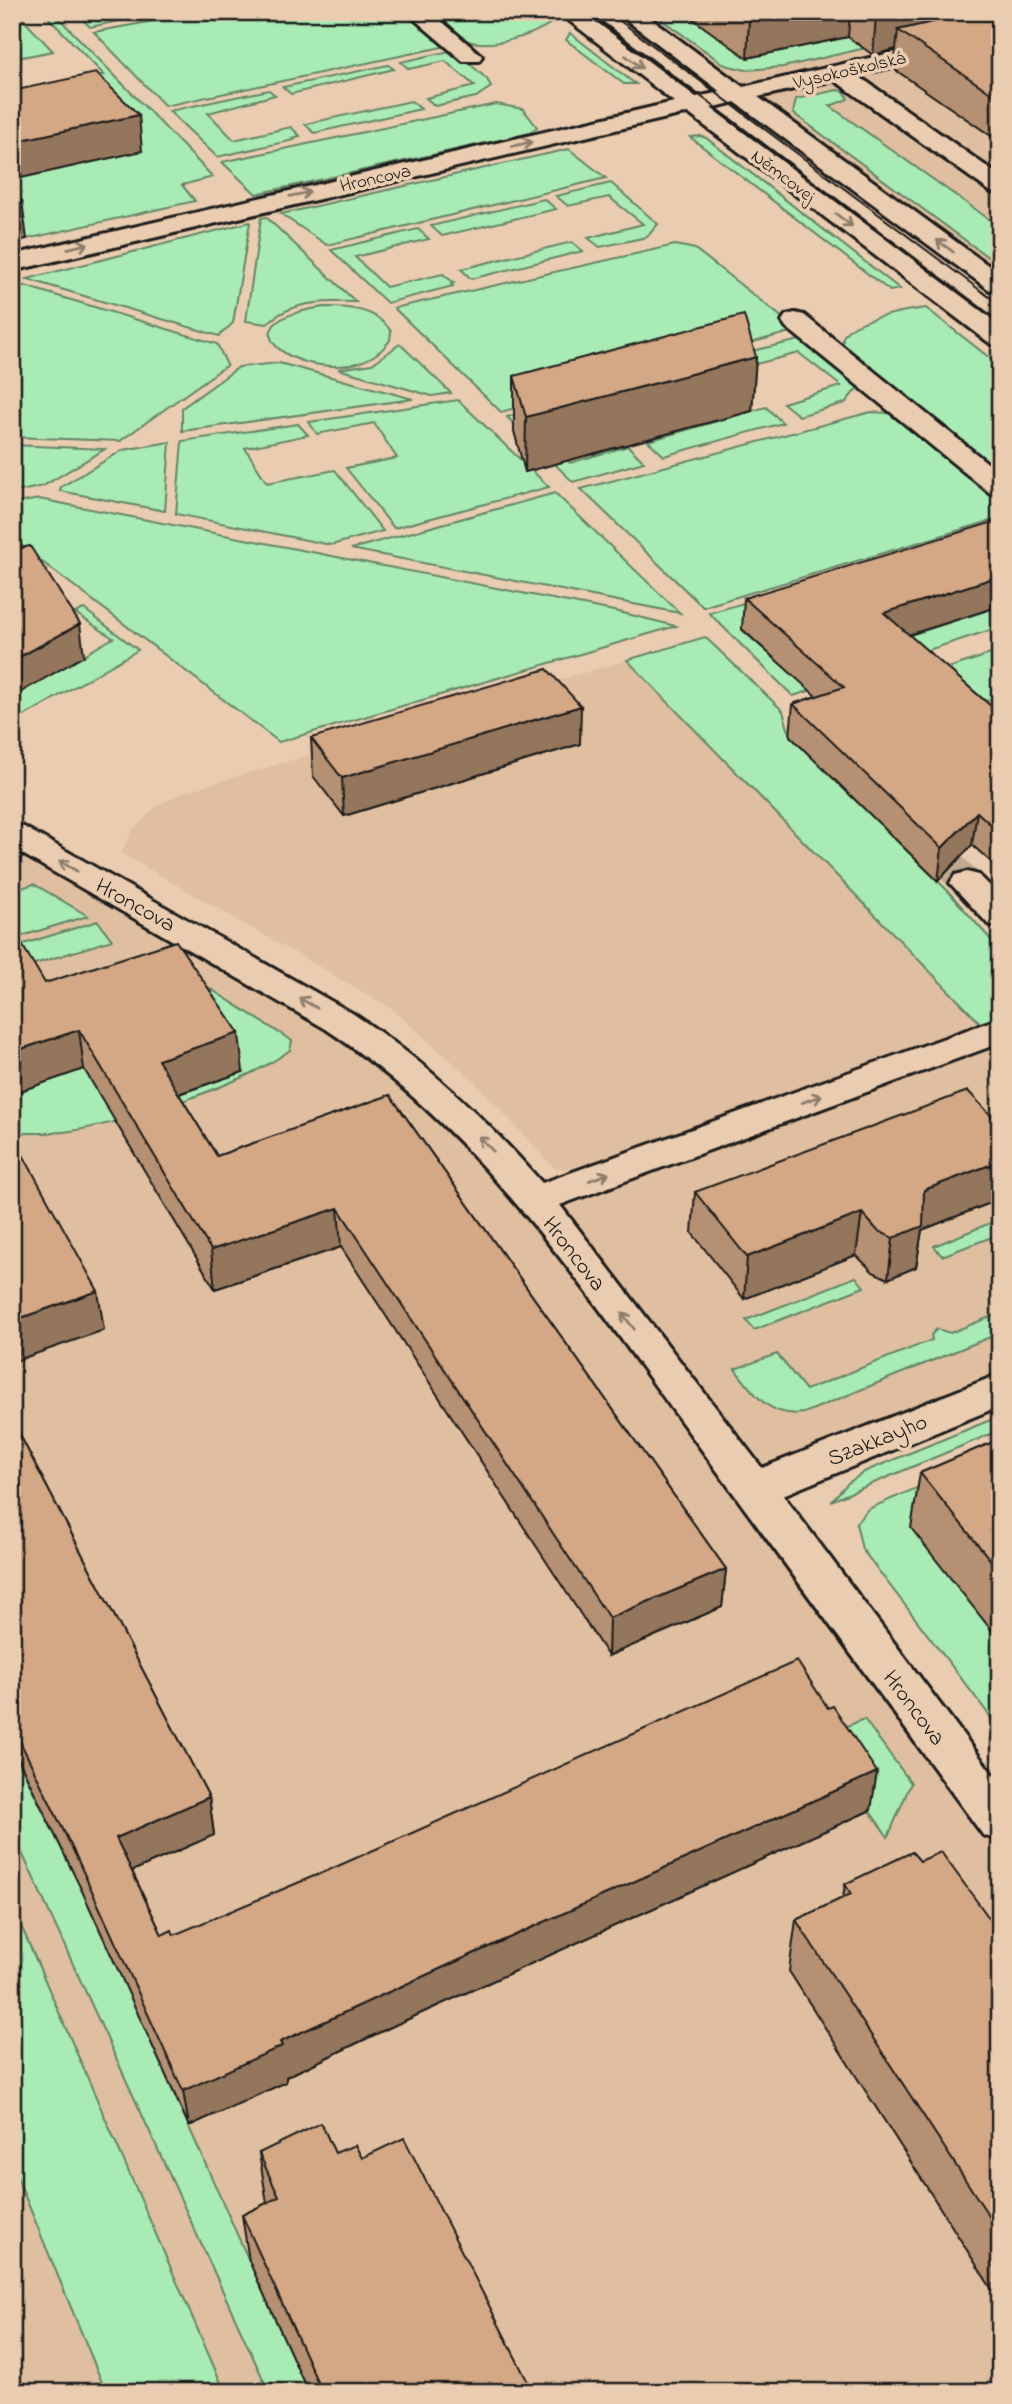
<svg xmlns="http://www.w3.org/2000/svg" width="1012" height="2404" font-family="'Indie Flower',sans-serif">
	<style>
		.built { fill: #dfbfa0 }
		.green { fill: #a9ebb5; stroke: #628468; stroke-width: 2 }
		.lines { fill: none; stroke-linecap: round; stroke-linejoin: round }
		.minor-tunnel { stroke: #c1aa92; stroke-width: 31; stroke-dasharray: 31 16; stroke-linecap: butt }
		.minor-casing { stroke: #1c1c1c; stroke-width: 6 }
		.minor { fill: #eacdb0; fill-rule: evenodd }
		.tram { stroke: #1c1c1c; stroke-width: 2 }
		.wall { fill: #b69072; stroke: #1c1c1c; stroke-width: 2 }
		.shaded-wall { fill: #94765d; stroke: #1c1c1c; stroke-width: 2 }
		.building { fill: #d4a885; stroke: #1c1c1c; stroke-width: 2 }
		.oneway { stroke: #8d7d6d }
		.labels { text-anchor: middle; stroke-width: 7; stroke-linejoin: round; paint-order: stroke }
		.far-street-label { font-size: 19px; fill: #1c1c1c; stroke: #eacdb0 }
		.street-label { font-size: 23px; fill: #1c1c1c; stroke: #eacdb0 }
	</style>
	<rect width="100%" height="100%" fill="#eacdb0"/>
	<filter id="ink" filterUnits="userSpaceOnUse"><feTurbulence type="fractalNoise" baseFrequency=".0143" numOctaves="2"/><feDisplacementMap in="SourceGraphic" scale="14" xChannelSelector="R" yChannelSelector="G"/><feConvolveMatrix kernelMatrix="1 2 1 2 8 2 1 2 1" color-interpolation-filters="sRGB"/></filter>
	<g filter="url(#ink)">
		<!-- built -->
		<g class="built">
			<path d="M 650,12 L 1000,12 L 1000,279 Z"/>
			<path d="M 627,660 L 985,1028 L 591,1170 L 554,1168 L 472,1079 L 389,1007 L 121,853 L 132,831 L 157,806 L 181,793 Z"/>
			<path d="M 12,835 L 310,1004 L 535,1200 L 1000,1030 L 1000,1389 L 755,1489 L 1000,1823 L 1000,2392 L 12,2392 Z"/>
		</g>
		<!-- green -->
		<g class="green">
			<path d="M 12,12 L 16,12 L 53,51 L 12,59 Z"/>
			<path d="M 43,12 L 53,12 L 213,177 L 182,185 L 195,201 L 27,239 L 12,222 L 12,180 L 142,151 L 62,89 L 84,75 L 104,75 Z"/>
			<path d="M 75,12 L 158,12 L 159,13 L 90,27 Z"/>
			<path d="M 202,12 L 405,12 L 447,46 L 165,106 L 94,32 Z"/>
			<path d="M 428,12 L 542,12 L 554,21 C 532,37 483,52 459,37 C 448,30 438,20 428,12 Z"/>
			<path d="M 651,12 L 970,24 L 783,67 L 746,70 L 725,65 Z"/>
			<path d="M 570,33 L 630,80 L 636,84 L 624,84 L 566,40 Z"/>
			<path d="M 454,50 L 487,79 L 491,87 L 476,97 L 435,106 L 426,98 L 475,86 L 445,61 L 409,69 L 401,62 Z"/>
			<path d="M 388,65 L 394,69 L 291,94 L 283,87 Z"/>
			<path d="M 269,90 L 275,95 L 208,113 L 234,140 L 291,127 L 300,136 L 292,138 L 294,140 L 217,157 L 169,111 Z"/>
			<path d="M 837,90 L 845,92 L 848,99 L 830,106 L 1000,227 L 1000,266 L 793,113 L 796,99 Z"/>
			<path d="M 411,101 L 421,109 L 314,133 L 305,124 Z"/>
			<path d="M 496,104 L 523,109 L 537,127 L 530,133 L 256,194 L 222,162 Z"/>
			<path d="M 701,136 L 706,138 L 900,289 L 890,291 L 690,137 Z"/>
			<path d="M 569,149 L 606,178 L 327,245 L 281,214 Z"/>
			<path d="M 611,183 L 658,224 L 647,237 L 600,247 L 588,238 L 643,224 L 609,197 L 568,206 L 556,196 Z"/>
			<path d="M 544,199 L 556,209 L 442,236 L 431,226 Z"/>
			<path d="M 266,217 L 356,302 C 325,301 290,301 267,324 L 246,321 L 261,218 Z"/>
			<path d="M 250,222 L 233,323 L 219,336 L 27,279 Z"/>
			<path d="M 418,229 L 429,239 L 355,257 L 386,287 L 443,274 L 454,283 L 451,284 L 453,286 L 387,303 L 331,250 Z"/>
			<path d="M 572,242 L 583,251 L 471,279 L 461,269 Z"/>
			<path d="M 675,245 L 695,249 L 793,326 L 794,331 L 501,412 L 394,308 Z"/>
			<path d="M 15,283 L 217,344 L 227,365 L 120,441 L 12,437 L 12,284 Z"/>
			<path d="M 324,307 C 348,307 376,308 391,331 L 390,340 C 344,407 190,326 324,307 Z"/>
			<path d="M 926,308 L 1000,366 L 1000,478 L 845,350 C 843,344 841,339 845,334 C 855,319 908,310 926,308 Z"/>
			<path d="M 804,339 L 860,385 L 845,403 L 799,416 L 783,403 L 841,386 L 799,353 L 756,364 L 743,353 Z"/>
			<path d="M 400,344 L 451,393 L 432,396 L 338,369 L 372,364 Z"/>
			<path d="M 279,363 L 413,399 L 182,431 L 182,408 L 239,367 Z"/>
			<path d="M 597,393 L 531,427 L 570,463 L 628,446 L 644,462 L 573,482 L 507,417 Z"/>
			<path d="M 458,400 L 549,487 L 394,528 L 346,468 L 397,458 L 374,423 L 317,434 L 309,422 Z"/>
			<path d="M 766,407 L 783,423 L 664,456 L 648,441 Z"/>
			<path d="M 871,412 L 890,413 L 905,421 L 1000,498 L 1000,518 L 703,607 L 581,489 Z"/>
			<path d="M 298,424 L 308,435 L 245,448 L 267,483 L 335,470 L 383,531 L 331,545 L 176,514 L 182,441 Z"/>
			<path d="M 170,442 L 165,511 L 60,491 L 61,487 L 123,450 Z"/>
			<path d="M 12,445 L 105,449 L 43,486 L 12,493 Z"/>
			<path d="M 555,493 L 680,613 L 351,549 Z"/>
			<path d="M 39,499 L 619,612 L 676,626 L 279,742 L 24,548 L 12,532 L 12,504 Z"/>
			<path d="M 807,585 L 742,630 L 791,673 L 844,680 L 793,696 L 709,613 Z"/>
			<path d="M 995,608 L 1000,612 L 1000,627 L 891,662 L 873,647 Z"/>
			<path d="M 84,609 L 138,650 L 12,723 L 12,697 L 113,638 L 75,613 Z"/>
			<path d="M 705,637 L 783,711 L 790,736 L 947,890 L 1000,950 L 1000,1022 L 985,1028 L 627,660 Z"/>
			<path d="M 1000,651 L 1000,701 L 975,700 L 918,678 Z"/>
			<path d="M 34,884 L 88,916 L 15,938 L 12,935 L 12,891 Z"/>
			<path d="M 98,921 L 112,940 L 12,971 L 14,947 Z"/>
			<path d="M 189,975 L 292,1041 L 290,1050 C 246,1084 128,1122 71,1131 C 52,1134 31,1133 12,1133 L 12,1093 Z"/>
			<path d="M 1000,1219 L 1000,1234 L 942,1256 L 934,1246 Z"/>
			<path d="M 856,1277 L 864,1287 L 754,1330 L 746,1320 Z"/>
			<path d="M 1000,1313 L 1000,1333 L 804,1413 C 769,1418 754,1394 735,1369 L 777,1354 L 806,1390 L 932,1340 L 931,1335 L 937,1329 L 950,1333 Z"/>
			<path d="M 1000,1416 L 1000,1430 L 831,1501 L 848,1483 L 866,1471 Z"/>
			<path d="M 1000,1452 L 1000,1729 L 862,1549 L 856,1523 L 868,1509 Z"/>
			<path d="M 864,1719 L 911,1783 L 888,1837 L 818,1738 Z"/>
			<path d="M 12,1748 L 86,1898 L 308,2392 L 269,2392 L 12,1831 Z"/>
			<path d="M 12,1905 L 225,2392 L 106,2392 L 12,2165 Z"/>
		</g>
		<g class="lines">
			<!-- minor-tunnel -->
			<path class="minor-tunnel" d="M 914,830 L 967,883"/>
			<defs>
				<g id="minor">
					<path d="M 406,12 L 431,12 L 482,56 L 479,61 L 463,61 Z"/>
					<path d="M 558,12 L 583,12 L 696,97 L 721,92 L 616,12 L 642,12 L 743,87 L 1000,28 L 1000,42 L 857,75 L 1000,176 L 1000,194 L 991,192 L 834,80 L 758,97 L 1000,274 L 1000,294 L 991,291 L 735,102 L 711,108 L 1000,325 L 1000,346 L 991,344 L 688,113 L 12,271 L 12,255 L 674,102 Z"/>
					<path d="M 795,313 L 804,315 L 1000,473 L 1000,496 L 990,493 L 786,327 L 782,321 L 786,315 Z"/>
					<path d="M 12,824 L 24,827 L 352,1013 C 424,1060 485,1118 542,1183 L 1000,1018 L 1000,1043 L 560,1205 L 762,1468 L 1000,1374 L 1000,1406 L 783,1495 L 1000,1784 L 1000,1841 L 983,1835 C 886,1702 788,1568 691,1435 C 584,1288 479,1131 326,1029 L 12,848 Z"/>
					<path d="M 967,872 L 979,875 L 1000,896 L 1000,927 L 988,924 L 950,883 L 955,875 Z"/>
				</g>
			</defs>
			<!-- minor casing -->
			<use href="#minor" class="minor-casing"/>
			<!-- minor -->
			<use href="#minor" class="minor"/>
			<!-- tram -->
			<g class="tram">
				<path d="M 589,12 L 1000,322"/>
				<path d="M 608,12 L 1000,305"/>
			</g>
		</g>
		<!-- wall -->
		<g class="wall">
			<path d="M 683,12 L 1000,12 L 1000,142 L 894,69 L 896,49 L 873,55 L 848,37 L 747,58 Z"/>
			<path d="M 756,357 L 752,411 L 525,472 L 514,431 L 514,376 Z"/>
			<path d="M 744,598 L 909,635 L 1000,714 L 1000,870 L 972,845 L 938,881 L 790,736 L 793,704 L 816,696 L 742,629 Z"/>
			<path d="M 311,738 L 580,744 L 344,816 L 313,776 Z"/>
			<path d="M 45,983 L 243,1072 L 179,1094 L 217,1156 L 390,1095 L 726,1569 L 722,1607 L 608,1656 L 341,1247 L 215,1289 L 84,1069 Z"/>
			<path d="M 1000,1125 L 1000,1199 L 922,1230 L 916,1267 L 888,1279 L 873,1272 L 856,1255 L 744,1299 L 692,1233 L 695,1192 Z"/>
			<path d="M 12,1420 L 209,1797 L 214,1835 L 132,1871 L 162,1935 L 174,1935 L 871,1810 L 395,2025 L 286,2077 L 286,2082 L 189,2126 L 83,1893 L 12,1746 Z"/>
			<path d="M 1000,1439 L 1000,1641 L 911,1528 L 920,1473 Z"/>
			<path d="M 920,1861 L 1000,1933 L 1000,2302 L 789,1971 L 796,1920 L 843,1898 L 845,1884 Z"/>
			<path d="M 259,2153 L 335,2153 L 362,2158 L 533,2392 L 308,2392 L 249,2261 L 242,2215 L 267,2203 Z"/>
		</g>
		<!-- shaded-wall -->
		<g class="shaded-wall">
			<path d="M 783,12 L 850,12 L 848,37 L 747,58 L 749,19 Z"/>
			<path d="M 891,12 L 1000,12 L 898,30 L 896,49 L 873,55 L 876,15 Z"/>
			<path d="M 139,115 L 142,151 L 12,180 L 12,142 Z"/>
			<path d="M 22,201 L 27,239 L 12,242 L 12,203 Z"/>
			<path d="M 756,357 L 752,411 L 525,472 L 526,417 Z"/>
			<path d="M 1000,576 L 1000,606 L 880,644 L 884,613 Z"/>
			<path d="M 80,624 L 84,656 L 12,697 L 12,661 Z"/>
			<path d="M 581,706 L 580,744 L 344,816 L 342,778 Z"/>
			<path d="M 977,812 L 972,845 L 938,881 L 942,848 Z"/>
			<path d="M 79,1030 L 84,1069 L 12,1094 L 12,1052 Z"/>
			<path d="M 239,1033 L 243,1072 L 163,1099 L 158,1060 Z"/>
			<path d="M 1000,1161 L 1000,1199 L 922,1230 L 916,1267 L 888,1279 L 893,1238 L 924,1190 Z"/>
			<path d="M 338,1208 L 341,1247 L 215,1289 L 211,1250 Z"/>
			<path d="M 862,1213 L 856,1255 L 744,1299 L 747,1257 Z"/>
			<path d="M 98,1291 L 104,1330 L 12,1362 L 12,1321 Z"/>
			<path d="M 726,1569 L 722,1607 L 608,1656 L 609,1618 Z"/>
			<path d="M 877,1772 L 871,1810 L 395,2025 L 286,2077 L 286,2082 L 189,2126 L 183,2091 L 280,2042 L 393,1990 Z"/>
			<path d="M 209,1797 L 214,1835 L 123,1875 L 116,1838 Z"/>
		</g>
		<!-- building -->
		<g class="building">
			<path d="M 740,12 L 783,12 L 749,19 Z"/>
			<path d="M 872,12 L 891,12 L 876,15 Z"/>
			<path d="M 976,12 L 1000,12 L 1000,99 L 898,30 Z"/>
			<path d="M 96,73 L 139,115 L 12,142 L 12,91 Z"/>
			<path d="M 12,190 L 22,201 L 12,203 Z"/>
			<path d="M 744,315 L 756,357 L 526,417 L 514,376 Z"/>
			<path d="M 1000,520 L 1000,576 L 884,613 L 1000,714 L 1000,833 L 977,812 L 942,848 L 793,704 L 844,687 L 744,598 Z"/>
			<path d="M 30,546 L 80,624 L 12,661 L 12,550 Z"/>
			<path d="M 547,669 L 581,706 L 342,778 L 311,738 Z"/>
			<path d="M 12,928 L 45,983 L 176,941 L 239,1033 L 158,1060 L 217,1156 L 390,1095 L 726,1569 L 609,1618 L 338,1208 L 211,1250 L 79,1030 L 12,1052 Z"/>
			<path d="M 968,1091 L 1000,1125 L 1000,1161 L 924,1190 L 923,1226 L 893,1238 L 878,1231 L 862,1213 L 747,1257 L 695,1192 Z"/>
			<path d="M 12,1135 L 98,1291 L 12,1321 Z"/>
			<path d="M 12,1420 L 209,1797 L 116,1838 L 162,1935 L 172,1930 L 174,1935 L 338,1866 L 797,1661 L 828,1708 L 833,1706 L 877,1772 L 393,1990 L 280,2042 L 282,2046 L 183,2091 L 76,1856 L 12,1725 Z"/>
			<path d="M 1000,1439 L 1000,1572 L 920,1473 Z"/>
			<path d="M 912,1852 L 920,1861 L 941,1852 L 1000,1933 L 1000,2233 L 796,1920 L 851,1894 L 845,1884 Z"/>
			<path d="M 321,2123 L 335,2153 L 355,2145 L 362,2158 L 404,2138 L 533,2392 L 322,2392 L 242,2215 L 279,2197 L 259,2153 Z"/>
		</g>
		<!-- one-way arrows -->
		<defs><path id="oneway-shaft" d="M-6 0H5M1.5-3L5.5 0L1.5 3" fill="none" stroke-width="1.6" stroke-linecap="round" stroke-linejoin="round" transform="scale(1.75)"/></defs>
		<g class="oneway">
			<use href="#oneway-shaft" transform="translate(634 62) rotate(37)"/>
			<use href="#oneway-shaft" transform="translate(522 144) rotate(-13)"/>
			<use href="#oneway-shaft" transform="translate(300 194) rotate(-13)"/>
			<use href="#oneway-shaft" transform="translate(844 220) rotate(37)"/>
			<use href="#oneway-shaft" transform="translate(78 246) rotate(-14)"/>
			<use href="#oneway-shaft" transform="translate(945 246) rotate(-144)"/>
			<use href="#oneway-shaft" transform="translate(68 866) rotate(-150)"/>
			<use href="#oneway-shaft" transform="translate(308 1003) rotate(-150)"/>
			<use href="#oneway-shaft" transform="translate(812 1099) rotate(-20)"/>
			<use href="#oneway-shaft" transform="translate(486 1144) rotate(-135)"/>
			<use href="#oneway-shaft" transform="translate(599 1177) rotate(-20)"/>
			<use href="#oneway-shaft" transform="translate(628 1321) rotate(-128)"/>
		</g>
	</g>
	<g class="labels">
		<!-- far-street labels -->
		<g class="far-street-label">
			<text transform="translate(849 69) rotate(-13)" y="7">Vysokoškolská</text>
			<text transform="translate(784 175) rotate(37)" y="7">Němcovej</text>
			<text transform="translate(375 177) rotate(-13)" y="7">Hroncova</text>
		</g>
		<!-- street labels -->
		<g class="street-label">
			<text transform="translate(136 904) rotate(29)" y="8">Hroncova</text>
			<text transform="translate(575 1253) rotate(52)" y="8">Hroncova</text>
			<text transform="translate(877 1439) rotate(-22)" y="8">Szakkayho</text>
			<text transform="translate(915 1707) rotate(53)" y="8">Hroncova</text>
		</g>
	</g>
	<!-- margin -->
	<rect width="1012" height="2404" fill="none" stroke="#eacdb0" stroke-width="42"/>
	<rect x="21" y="21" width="970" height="2362" fill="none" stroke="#1c1c1c" stroke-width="2.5" filter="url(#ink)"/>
</svg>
